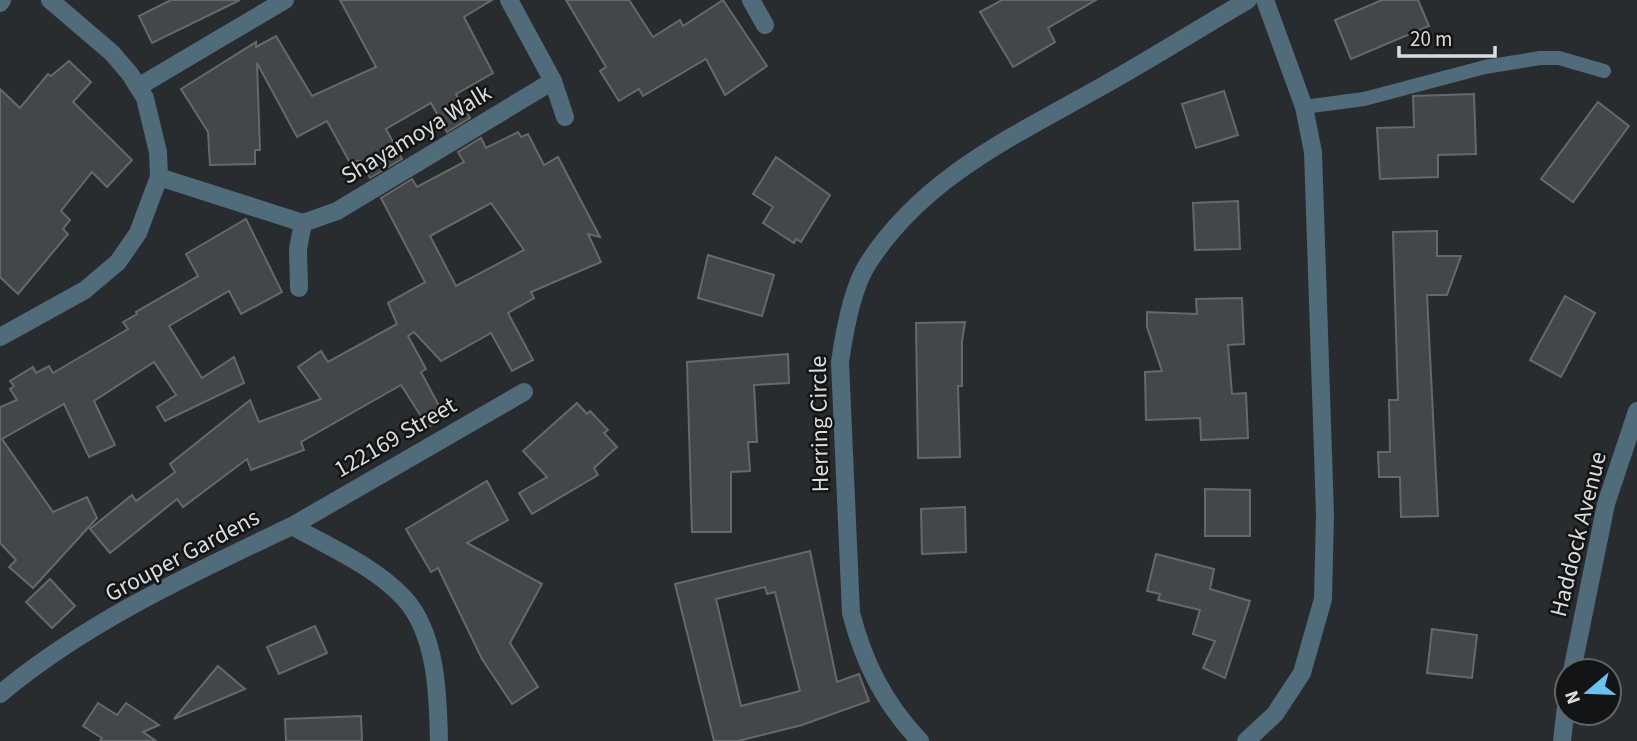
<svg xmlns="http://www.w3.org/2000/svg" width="1637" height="741" font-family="'Source Sans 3',sans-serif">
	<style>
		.building { fill: #434749; stroke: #65696b; stroke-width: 2; fill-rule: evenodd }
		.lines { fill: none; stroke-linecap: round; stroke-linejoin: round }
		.lane { stroke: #506b79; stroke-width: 14 }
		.street { stroke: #506b79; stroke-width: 18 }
		.labels { text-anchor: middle; stroke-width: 5; stroke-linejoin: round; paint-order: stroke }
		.street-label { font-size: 24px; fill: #daddde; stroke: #121415 }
	</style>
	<rect width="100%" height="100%" fill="#282c2e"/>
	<!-- building -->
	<g class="building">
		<path d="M 171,0 L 240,0 L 152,43 L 139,16 Z"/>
		<path d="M 340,0 L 492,0 L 464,17 L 493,73 L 456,94 L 470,118 L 447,132 L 431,103 L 386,129 L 402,159 L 370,178 L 360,161 L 349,161 L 327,121 L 297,137 L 257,63 L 260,150 L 255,150 L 255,164 L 210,165 L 208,132 L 181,89 L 256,42 L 256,47 L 276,36 L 312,96 L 376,67 Z"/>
		<path d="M 566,0 L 629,0 L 653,37 L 680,20 L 683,26 L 723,0 L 767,66 L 725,95 L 706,59 L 643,96 L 639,89 L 619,101 L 600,71 L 606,67 Z"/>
		<path d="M 1002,0 L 1096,0 L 1048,28 L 1055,42 L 1013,67 L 980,12 Z"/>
		<path d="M 1382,0 L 1418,0 L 1429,26 L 1351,59 L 1335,20 Z"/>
		<path d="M 69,61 L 91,82 L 73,102 L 132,160 L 107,187 L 92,172 L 61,211 L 70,220 L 63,229 L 68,234 L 18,294 L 0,277 L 0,89 L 20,108 L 48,74 L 51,76 Z"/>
		<path d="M 1224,91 L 1238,135 L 1196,148 L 1182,104 Z"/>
		<path d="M 1474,94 L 1476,154 L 1438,155 L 1438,177 L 1380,179 L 1377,128 L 1414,127 L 1413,96 Z"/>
		<path d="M 1598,102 L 1629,126 L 1573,202 L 1541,179 Z"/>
		<path d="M 518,132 L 521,137 L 528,134 L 544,165 L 558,157 L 600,237 L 588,234 L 601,262 L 531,292 L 534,298 L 508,313 L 533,360 L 512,371 L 491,333 L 441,361 L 414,332 L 408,336 L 426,369 L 421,372 L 445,417 L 428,427 L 401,385 L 301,442 L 304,450 L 251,470 L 247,459 L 183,507 L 177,499 L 110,553 L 90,529 L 132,495 L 136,501 L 175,472 L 170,464 L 250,400 L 259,422 L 321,399 L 298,367 L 321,351 L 328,362 L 397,324 L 388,303 L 425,282 L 381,198 L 412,179 L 417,187 L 464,162 L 458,152 L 481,138 L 486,148 ZM 491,203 L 524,250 L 456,286 L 430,236 Z"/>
		<path d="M 776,157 L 830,195 L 801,242 L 796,239 L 794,243 L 763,223 L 773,207 L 753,194 Z"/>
		<path d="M 1238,201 L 1240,249 L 1195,250 L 1193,203 Z"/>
		<path d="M 246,219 L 282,292 L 241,314 L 229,291 L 169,326 L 202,378 L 234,357 L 244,383 L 165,421 L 157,407 L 176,395 L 154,362 L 94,401 L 115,445 L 89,457 L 64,404 L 2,439 L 53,512 L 87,497 L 97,518 L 33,588 L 9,567 L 16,560 L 0,543 L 0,407 L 17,400 L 10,389 L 14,386 L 10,381 L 33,367 L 36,373 L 49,366 L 53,373 L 128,329 L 123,322 L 137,314 L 136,312 L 198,276 L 186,254 Z"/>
		<path d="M 1437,231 L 1437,256 L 1461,256 L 1447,295 L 1427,295 L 1438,516 L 1401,517 L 1400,477 L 1379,477 L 1378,452 L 1390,452 L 1389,400 L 1398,400 L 1393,232 Z"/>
		<path d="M 708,255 L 774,275 L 762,316 L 698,298 Z"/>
		<path d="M 1565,296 L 1595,313 L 1561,377 L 1530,360 Z"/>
		<path d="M 1242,298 L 1244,344 L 1228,345 L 1232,394 L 1246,393 L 1248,438 L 1201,440 L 1200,418 L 1146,420 L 1145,372 L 1162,371 L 1147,327 L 1147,312 L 1197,314 L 1196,299 Z"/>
		<path d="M 965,322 L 962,341 L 962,386 L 958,386 L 960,457 L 918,458 L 916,323 Z"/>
		<path d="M 788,354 L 789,383 L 754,385 L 757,442 L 748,442 L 750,471 L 731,472 L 731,532 L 692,532 L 687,362 Z"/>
		<path d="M 577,403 L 587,414 L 590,411 L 608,430 L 604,433 L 617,447 L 594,468 L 598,475 L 532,514 L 519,493 L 547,477 L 523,451 Z"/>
		<path d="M 487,481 L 508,520 L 467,543 L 542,584 L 510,643 L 538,687 L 512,704 L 482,659 L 438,568 L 431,572 L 406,529 Z"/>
		<path d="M 1205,489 L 1250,490 L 1250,536 L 1205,536 Z"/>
		<path d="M 965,507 L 966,552 L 922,554 L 921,509 Z"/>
		<path d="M 810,551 L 837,682 L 859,674 L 869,701 L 802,725 L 738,741 L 714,741 L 675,584 ZM 765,587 L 767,594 L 775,592 L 800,691 L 741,706 L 716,599 Z"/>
		<path d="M 1156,554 L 1214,569 L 1210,589 L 1250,601 L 1225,678 L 1203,668 L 1215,641 L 1193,634 L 1200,610 L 1158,600 L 1160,594 L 1147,591 Z"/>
		<path d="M 50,579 L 75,606 L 52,628 L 26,602 Z"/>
		<path d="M 315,626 L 327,653 L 279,674 L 267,647 Z"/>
		<path d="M 1432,629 L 1477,635 L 1472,678 L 1427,673 Z"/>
		<path d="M 218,666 L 245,689 L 174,719 Z"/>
		<path d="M 98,703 L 117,715 L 126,703 L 159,725 L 143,732 L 156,741 L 100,741 L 102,738 L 83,726 Z"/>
		<path d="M 361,716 L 362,741 L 286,741 L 285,719 Z"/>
	</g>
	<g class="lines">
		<!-- lane -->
		<path class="lane" d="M 1304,107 L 1364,99 L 1485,67 L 1540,58 L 1559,58 L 1604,71"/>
		<!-- street -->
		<g class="street">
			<path d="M 509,0 L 553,81 L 565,117"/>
			<path d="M 751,0 L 765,25"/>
			<path d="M 0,3 L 2,0"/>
			<path d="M 138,87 L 285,0"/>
			<path d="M 159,177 L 303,223 L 337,211 L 553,81"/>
			<path d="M 299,288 L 298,249 L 303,223"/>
			<path d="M 0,337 L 85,290 L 118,262 L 138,233 L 159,177 L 158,152 L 145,98 L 130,74 L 112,53 L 50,0"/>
			<path d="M 292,526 L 524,392"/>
			<path d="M 1572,671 L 1606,504 L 1637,411"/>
			<path d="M 0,694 C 86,622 191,574 292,526 C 329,547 374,566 404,598 C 437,634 438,696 439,741"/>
			<path d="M 920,741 C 884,703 864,663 851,613 L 840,362 C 844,334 852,289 867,265 C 923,176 1018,134 1106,84 C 1154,57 1200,28 1248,0"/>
			<path d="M 1246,741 L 1275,714 L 1302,673 L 1323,599 L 1325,514 L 1313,152 L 1304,107 L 1265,0"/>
			<path d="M 1562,741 L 1567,698"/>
		</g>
	</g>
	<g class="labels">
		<!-- street labels -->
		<g class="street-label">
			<text transform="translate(416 134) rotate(-31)" y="8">Shayamoya Walk</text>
			<text transform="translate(819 424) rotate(-91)" y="8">Herring Circle</text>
			<text transform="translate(395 437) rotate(-30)" y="8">122169 Street</text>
			<text transform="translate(1578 534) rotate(-76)" y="8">Haddock Avenue</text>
			<text transform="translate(182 555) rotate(-28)" y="8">Grouper Gardens</text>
		</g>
	</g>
	<!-- north arrow -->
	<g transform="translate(1588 692) rotate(251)"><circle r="33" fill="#121415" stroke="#626465" stroke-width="2"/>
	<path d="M0-5L12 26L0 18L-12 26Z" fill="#67c4f0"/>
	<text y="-10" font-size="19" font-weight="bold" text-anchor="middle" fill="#daddde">N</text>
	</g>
	<!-- scale -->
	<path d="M1399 46v10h96v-10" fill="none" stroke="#daddde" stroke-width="3.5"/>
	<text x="1410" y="46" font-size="21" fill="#daddde" stroke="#121415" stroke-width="5" paint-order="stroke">20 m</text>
</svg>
